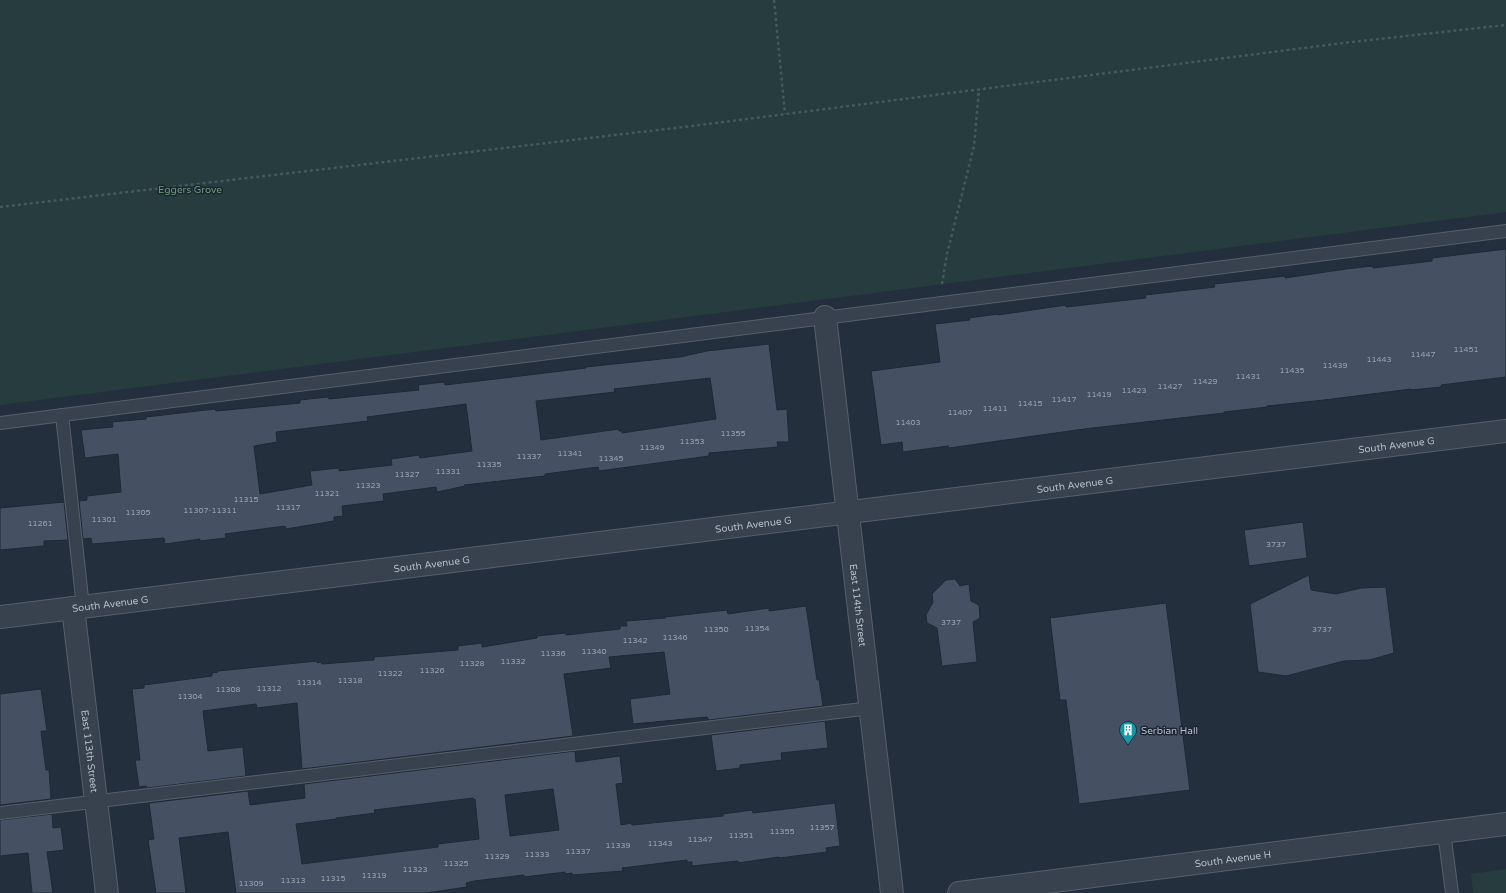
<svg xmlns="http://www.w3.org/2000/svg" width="1506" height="893" font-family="'Varela Round',sans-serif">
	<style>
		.green { fill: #263c3f }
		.building { fill: #455162; stroke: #1f2835; fill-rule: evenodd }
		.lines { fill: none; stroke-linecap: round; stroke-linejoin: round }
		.service-casing { stroke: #565f6c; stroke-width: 14 }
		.minor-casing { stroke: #565f6c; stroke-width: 24 }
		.path { stroke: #44595c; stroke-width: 2.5; stroke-dasharray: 3 3; stroke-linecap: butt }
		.service { stroke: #38414e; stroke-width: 12 }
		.minor { stroke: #38414e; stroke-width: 22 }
		.labels { text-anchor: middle; stroke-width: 3; stroke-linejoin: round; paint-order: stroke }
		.number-label { font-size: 8px; fill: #98a1af }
		.park-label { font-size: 10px; fill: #6b9a76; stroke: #1d2633 }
		.street-label { font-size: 10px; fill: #b4bcc9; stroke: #1d2633 }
		.poi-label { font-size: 10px; fill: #b4bcc9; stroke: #1d2633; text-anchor: start }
	</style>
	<rect width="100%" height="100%" fill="#242f3e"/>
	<!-- green -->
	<g class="green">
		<path d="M 0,0 L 1506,0 L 1506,212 L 0,405 Z"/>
		<path d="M 1506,869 L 1506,893 L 1473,893 L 1471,874 Z"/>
	</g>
	<!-- building -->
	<g class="building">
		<path d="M 1506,249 L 1506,377 L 1441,385 L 1441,387 L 1411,390 L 1411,389 L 1324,400 L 1267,406 L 1267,407 L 1224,412 L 1224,413 L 1084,429 L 949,448 L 948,446 L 903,452 L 902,442 L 881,445 L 871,371 L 940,362 L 935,324 L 970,320 L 969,318 L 998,314 L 998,315 L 1066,305 L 1066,307 L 1146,298 L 1145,295 L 1215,287 L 1214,284 L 1285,276 L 1285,278 L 1346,269 L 1373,266 L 1373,268 L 1432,261 L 1432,258 Z"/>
		<path d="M 769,344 L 777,410 L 787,409 L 789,442 L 777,442 L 778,447 L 709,453 L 709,456 L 599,471 L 598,467 L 545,474 L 545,476 L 464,485 L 465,486 L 437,492 L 436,487 L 383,494 L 384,501 L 342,506 L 343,516 L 334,517 L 334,521 L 286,529 L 285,526 L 225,534 L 226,538 L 200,541 L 200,539 L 165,544 L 164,538 L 92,544 L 91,538 L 83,539 L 79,501 L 87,500 L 87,496 L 121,492 L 118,454 L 85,458 L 81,430 L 113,427 L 112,422 L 146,419 L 146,417 L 215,409 L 216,411 L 300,403 L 300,400 L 328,397 L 329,399 L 419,390 L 418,385 L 444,382 L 445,385 L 504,378 L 586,368 L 586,367 L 680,357 L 707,351 ZM 710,378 L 716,419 L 622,433 L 622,431 L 619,431 L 619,429 L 541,440 L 536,401 L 615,392 L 614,389 ZM 466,404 L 472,451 L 420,458 L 419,455 L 391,459 L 392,465 L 339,471 L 339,468 L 310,471 L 312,485 L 260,494 L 254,446 L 277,442 L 276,432 L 368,421 L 367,417 Z"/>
		<path d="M 64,502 L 68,540 L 44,541 L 44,546 L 0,550 L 0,508 Z"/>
		<path d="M 1303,522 L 1307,558 L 1249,566 L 1244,530 Z"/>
		<path d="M 1309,575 L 1311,590 L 1336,594 L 1361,588 L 1386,587 L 1394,653 L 1369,660 L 1344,661 L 1286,676 L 1258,672 L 1250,604 Z"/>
		<path d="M 955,579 L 960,586 L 969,584 L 971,601 L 979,605 L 980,618 L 973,622 L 977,662 L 942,666 L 937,628 L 927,623 L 926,615 L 933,602 L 932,594 L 946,580 Z"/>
		<path d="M 1166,603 L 1190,790 L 1079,804 L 1066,700 L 1060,700 L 1050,618 Z"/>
		<path d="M 806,606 L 817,680 L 819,680 L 823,706 L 709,720 L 707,717 L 633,724 L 630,699 L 670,694 L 664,652 L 609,657 L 611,668 L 564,674 L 573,736 L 302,769 L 297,703 L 257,708 L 256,704 L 203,711 L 208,751 L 243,747 L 246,776 L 147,788 L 146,786 L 139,787 L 135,760 L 140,760 L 132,689 L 144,688 L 144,685 L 212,676 L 212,673 L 218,672 L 218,671 L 317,661 L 317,663 L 321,662 L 322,664 L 374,660 L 374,657 L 458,650 L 458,646 L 482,643 L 482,647 L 537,638 L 537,636 L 566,633 L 566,635 L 620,629 L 620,626 L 627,626 L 626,621 L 666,618 L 665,617 L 727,610 L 728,614 L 769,608 L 769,611 Z"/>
		<path d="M 41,689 L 47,731 L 41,731 L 46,770 L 49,770 L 51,799 L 0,805 L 0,694 Z"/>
		<path d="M 825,721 L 828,748 L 781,753 L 782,760 L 740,765 L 740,768 L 716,771 L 711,735 Z"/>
		<path d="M 575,751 L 576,762 L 620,756 L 623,783 L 616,784 L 621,825 L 631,823 L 632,825 L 723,816 L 723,814 L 752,810 L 753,813 L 835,803 L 840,846 L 826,848 L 827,852 L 779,858 L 779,857 L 738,863 L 738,861 L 692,866 L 692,862 L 687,862 L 687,860 L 622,868 L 623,871 L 572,875 L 572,873 L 565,874 L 565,872 L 524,877 L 524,875 L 474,881 L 466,883 L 467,887 L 426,893 L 236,893 L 228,832 L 179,838 L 186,893 L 156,893 L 148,840 L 154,839 L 149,803 L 248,791 L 250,805 L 305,798 L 304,784 ZM 553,789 L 559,830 L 510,836 L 505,795 ZM 473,798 L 473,800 L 475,799 L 479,839 L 438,844 L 438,847 L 302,864 L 296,824 L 336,819 L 336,818 L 375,813 L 374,810 Z"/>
		<path d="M 52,814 L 53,828 L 61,827 L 64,850 L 47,852 L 53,893 L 32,893 L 28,853 L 0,856 L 0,820 Z"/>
	</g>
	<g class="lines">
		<defs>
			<g id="service">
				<path d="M 62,415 L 83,607"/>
				<path d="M 0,423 L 1506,231"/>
				<path d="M 0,813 L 871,708"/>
				<path d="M 1444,832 L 1452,893"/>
			</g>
			<g id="minor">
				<path id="s1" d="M 825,317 L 892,893"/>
				<path id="s2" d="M 73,608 L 107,893"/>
				<path id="s3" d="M 0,617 L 1506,431"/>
				<path id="s4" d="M 959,893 L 1506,824"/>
			</g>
		</defs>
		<!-- service casing -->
		<use href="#service" class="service-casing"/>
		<!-- minor casing -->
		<use href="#minor" class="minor-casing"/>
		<!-- path -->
		<g class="path">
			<path d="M 774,0 L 785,114"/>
			<path d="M 0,207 L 692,126 L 1343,43 L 1506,25"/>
			<path d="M 942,284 L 947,254 L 974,146 L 979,89"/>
		</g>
		<!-- service -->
		<use href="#service" class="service"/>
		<!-- minor -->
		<use href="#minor" class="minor"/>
	</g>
	<!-- icons -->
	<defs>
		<symbol id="building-pin" viewBox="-11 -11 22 30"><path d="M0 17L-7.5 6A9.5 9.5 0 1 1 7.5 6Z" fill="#0f9aa8" stroke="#1d2633"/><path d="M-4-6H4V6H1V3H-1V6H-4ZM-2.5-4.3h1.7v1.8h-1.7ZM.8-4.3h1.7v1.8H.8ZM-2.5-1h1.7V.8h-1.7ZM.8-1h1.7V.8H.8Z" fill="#fff"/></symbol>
	</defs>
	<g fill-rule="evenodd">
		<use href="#building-pin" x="1118" y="720" width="20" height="27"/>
	</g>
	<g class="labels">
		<!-- number labels -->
		<g class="number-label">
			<text x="1466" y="352">11451</text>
			<text x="1423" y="357">11447</text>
			<text x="1379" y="362">11443</text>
			<text x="1335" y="368">11439</text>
			<text x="1292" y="373">11435</text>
			<text x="1248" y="379">11431</text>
			<text x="1205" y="384">11429</text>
			<text x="1170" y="389">11427</text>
			<text x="1134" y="393">11423</text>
			<text x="1099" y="397">11419</text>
			<text x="1064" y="402">11417</text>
			<text x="1030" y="406">11415</text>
			<text x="995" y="411">11411</text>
			<text x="960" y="415">11407</text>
			<text x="908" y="425">11403</text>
			<text x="733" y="436">11355</text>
			<text x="692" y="444">11353</text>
			<text x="652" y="450">11349</text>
			<text x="570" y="456">11341</text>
			<text x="529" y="459">11337</text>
			<text x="611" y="461">11345</text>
			<text x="489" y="467">11335</text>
			<text x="448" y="474">11331</text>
			<text x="407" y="477">11327</text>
			<text x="368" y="488">11323</text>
			<text x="327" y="496">11321</text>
			<text x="246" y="502">11315</text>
			<text x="288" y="510">11317</text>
			<text x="210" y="513">11307-11311</text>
			<text x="138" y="515">11305</text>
			<text x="104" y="522">11301</text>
			<text x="40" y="526">11261</text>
			<text x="1276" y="547">3737</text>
			<text x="951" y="625">3737</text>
			<text x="757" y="631">11354</text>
			<text x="716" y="632">11350</text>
			<text x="1322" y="632">3737</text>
			<text x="675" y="640">11346</text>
			<text x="635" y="643">11342</text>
			<text x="594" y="654">11340</text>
			<text x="553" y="656">11336</text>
			<text x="513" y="664">11332</text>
			<text x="472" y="666">11328</text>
			<text x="432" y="673">11326</text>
			<text x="390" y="676">11322</text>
			<text x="350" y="683">11318</text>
			<text x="309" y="685">11314</text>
			<text x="269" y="691">11312</text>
			<text x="228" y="692">11308</text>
			<text x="190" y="699">11304</text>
			<text x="822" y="830">11357</text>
			<text x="782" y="834">11355</text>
			<text x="741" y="838">11351</text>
			<text x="700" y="842">11347</text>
			<text x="660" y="846">11343</text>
			<text x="618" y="848">11339</text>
			<text x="578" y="854">11337</text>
			<text x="537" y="857">11333</text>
			<text x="497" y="859">11329</text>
			<text x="456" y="866">11325</text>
			<text x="415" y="872">11323</text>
			<text x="374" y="878">11319</text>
			<text x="333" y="881">11315</text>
			<text x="293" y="883">11313</text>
			<text x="251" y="886">11309</text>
		</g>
		<!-- park labels -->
		<g class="park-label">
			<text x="190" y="193">Eggers Grove</text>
		</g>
		<!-- street labels -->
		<g class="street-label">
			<text dy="4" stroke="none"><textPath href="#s3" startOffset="1407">South Avenue G</textPath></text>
			<text dy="4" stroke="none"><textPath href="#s3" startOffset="1083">South Avenue G</textPath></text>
			<text dy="4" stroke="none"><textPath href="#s3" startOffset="759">South Avenue G</textPath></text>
			<text dy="4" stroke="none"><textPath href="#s3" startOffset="435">South Avenue G</textPath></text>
			<text dy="4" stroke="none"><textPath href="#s3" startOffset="111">South Avenue G</textPath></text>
			<text dy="4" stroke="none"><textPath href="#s1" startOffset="290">East 114th Street</textPath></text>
			<text dy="4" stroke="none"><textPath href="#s2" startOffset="144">East 113th Street</textPath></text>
			<text dy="4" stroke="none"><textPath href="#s4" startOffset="276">South Avenue H</textPath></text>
		</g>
		<!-- poi labels -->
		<g class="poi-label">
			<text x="1141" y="734">Serbian Hall</text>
		</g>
	</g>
</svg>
